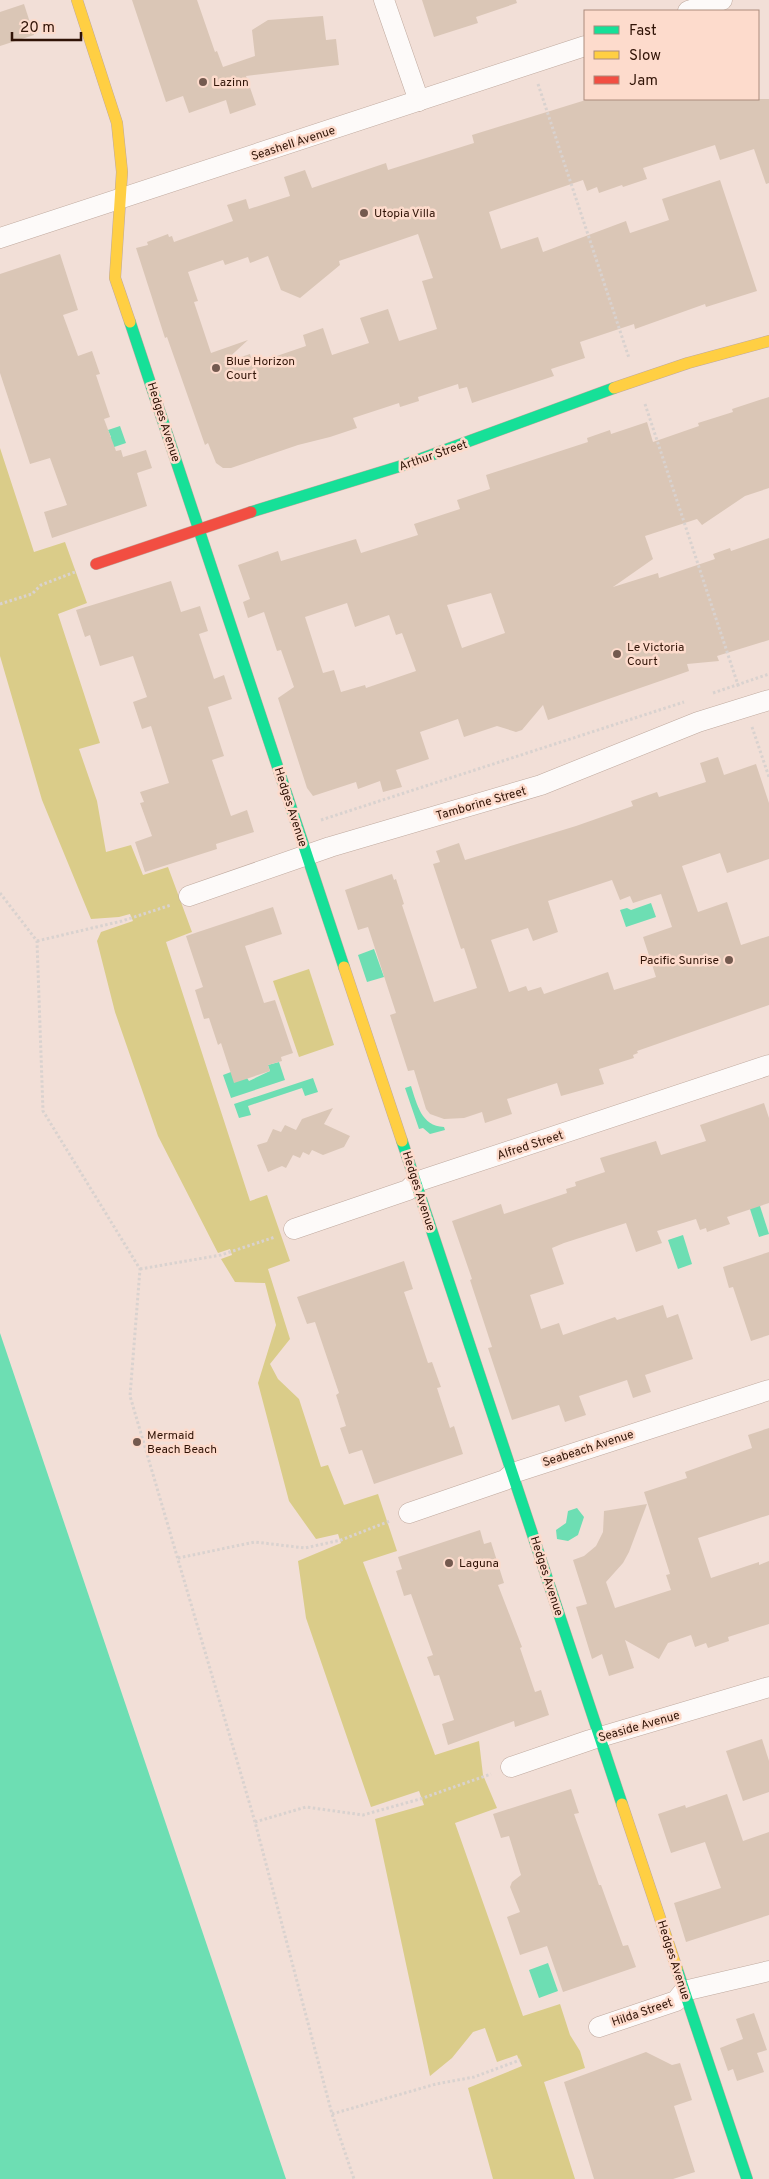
<svg xmlns="http://www.w3.org/2000/svg" width="769" height="2179" font-family="Overpass,sans-serif">
	<style>
		.green { fill: #dacc89 }
		.water { fill: #6ddeb3 }
		.building { fill: #dac6b6; fill-rule: evenodd }
		.lines { fill: none; stroke-linecap: round; stroke-linejoin: round }
		.street-casing { stroke: #bfa99e; stroke-width: 21 }
		.fast-casing { stroke: #bfa99e; stroke-width: 12 }
		.slow-casing { stroke: #bfa99e; stroke-width: 12 }
		.jam-casing { stroke: #bfa99e; stroke-width: 12 }
		.path { stroke: #d9d2cf; stroke-width: 3; stroke-dasharray: 2.5 2.5; stroke-linecap: butt }
		.street { stroke: #fdfaf9; stroke-width: 20 }
		.fast { stroke: #16e098; stroke-width: 11 }
		.slow { stroke: #ffcf43; stroke-width: 11 }
		.jam { stroke: #f24e42; stroke-width: 11 }
		.poi-dot { fill: #745a4f; stroke: #fddbcc; stroke-width: 2 }
		.labels { text-anchor: middle; stroke-width: 5; stroke-linejoin: round; paint-order: stroke }
		.poi-label { font-size: 12px; fill: #301306; stroke: #fddbcc; text-anchor: start }
		.street-label { font-size: 12px; fill: #301306; stroke: #fddbcc }
	</style>
	<rect width="100%" height="100%" fill="#f2dfd7"/>
	<!-- green -->
	<g class="green">
		<path d="M 0,448 L 34,552 L 65,542 L 87,603 L 58,614 L 100,743 L 79,749 L 97,801 L 106,852 L 131,845 L 143,875 L 168,867 L 192,932 L 166,942 L 250,1201 L 267,1195 L 290,1261 L 268,1269 L 290,1339 L 270,1364 L 278,1379 L 299,1399 L 321,1467 L 328,1465 L 344,1505 L 378,1494 L 397,1551 L 363,1562 L 435,1755 L 479,1741 L 483,1775 L 497,1808 L 455,1823 L 523,2016 L 560,2004 L 570,2035 L 580,2051 L 585,2068 L 544,2082 L 575,2179 L 493,2179 L 468,2088 L 522,2066 L 517,2055 L 497,2062 L 485,2028 L 473,2032 L 452,2058 L 430,2076 L 375,1819 L 424,1805 L 419,1791 L 371,1807 L 306,1618 L 298,1561 L 341,1543 L 338,1534 L 316,1539 L 289,1501 L 258,1383 L 276,1325 L 265,1283 L 235,1282 L 221,1259 L 232,1255 L 230,1249 L 218,1253 L 158,1136 L 115,1012 L 97,941 L 101,932 L 133,921 L 130,914 L 119,917 L 91,919 L 42,800 L 0,656 Z"/>
		<path d="M 309,969 L 334,1045 L 299,1057 L 273,981 Z"/>
	</g>
	<!-- water -->
	<g class="water">
		<path d="M 120,426 L 126,443 L 55,467 L 111,437 L 108,430 Z"/>
		<path d="M 651,903 L 656,917 L 626,927 L 620,910 L 627,908 L 631,910 Z"/>
		<path d="M 374,949 L 384,977 L 367,982 L 358,955 Z"/>
		<path d="M 279,1062 L 285,1080 L 231,1098 L 223,1075 L 231,1072 L 247,1078 L 249,1081 L 270,1071 L 268,1065 Z"/>
		<path d="M 313,1078 L 318,1092 L 305,1096 L 302,1088 L 248,1106 L 251,1115 L 239,1118 L 234,1104 Z"/>
		<path d="M 411,1086 C 417,1104 421,1126 444,1127 L 445,1130 L 430,1134 L 423,1128 L 419,1129 L 405,1088 Z"/>
		<path d="M 759,1203 L 769,1234 L 759,1237 L 749,1206 Z"/>
		<path d="M 683,1235 L 692,1264 L 678,1269 L 668,1240 Z"/>
		<path d="M 0,1333 L 286,2179 L 0,2179 Z"/>
		<path d="M 577,1508 L 584,1517 L 578,1535 L 568,1541 L 557,1539 L 556,1530 L 566,1523 L 568,1511 Z"/>
		<path d="M 548,1963 L 558,1991 L 539,1998 L 529,1970 Z"/>
	</g>
	<!-- building -->
	<g class="building">
		<path d="M 132,0 L 197,0 L 215,52 L 217,51 L 223,67 L 255,56 L 252,30 L 268,20 L 323,16 L 326,40 L 336,39 L 339,65 L 246,76 L 256,105 L 230,114 L 226,100 L 189,113 L 183,96 L 166,102 Z"/>
		<path d="M 422,0 L 516,0 L 517,3 L 476,17 L 478,23 L 434,37 Z"/>
		<path d="M 24,4 L 34,35 L 0,46 L 0,12 Z"/>
		<path d="M 589,99 L 769,99 L 769,183 L 766,184 L 754,149 L 720,160 L 715,145 L 643,168 L 647,179 L 623,187 L 622,185 L 599,193 L 597,187 L 587,191 L 583,180 L 489,212 L 501,249 L 538,237 L 543,252 L 626,221 L 630,233 L 669,220 L 662,199 L 720,180 L 757,291 L 706,307 L 705,304 L 635,329 L 634,324 L 580,342 L 585,358 L 551,369 L 554,376 L 472,403 L 467,387 L 459,389 L 458,384 L 418,397 L 419,401 L 400,407 L 399,403 L 353,418 L 357,428 L 330,437 L 298,445 L 231,468 L 223,468 L 216,463 L 208,443 L 205,445 L 167,337 L 165,338 L 136,248 L 148,245 L 147,242 L 168,234 L 169,237 L 172,236 L 174,242 L 233,221 L 227,205 L 246,199 L 249,209 L 290,196 L 284,177 L 305,170 L 312,188 L 386,163 L 388,170 L 474,143 L 472,135 ZM 418,234 L 433,278 L 422,281 L 437,329 L 399,341 L 388,309 L 360,318 L 369,343 L 332,355 L 323,328 L 303,335 L 306,346 L 253,364 L 250,354 L 223,363 L 248,340 L 211,353 L 194,302 L 198,301 L 188,272 L 223,260 L 225,265 L 248,257 L 250,263 L 268,256 L 281,290 L 300,298 L 340,265 L 339,261 Z"/>
		<path d="M 60,254 L 78,310 L 63,315 L 78,356 L 92,351 L 100,374 L 96,375 L 110,417 L 104,419 L 116,451 L 121,450 L 123,457 L 146,450 L 152,468 L 137,473 L 147,506 L 52,538 L 44,512 L 67,505 L 50,458 L 30,464 L 0,373 L 0,274 Z"/>
		<path d="M 769,397 L 769,488 L 745,496 L 702,525 L 697,519 L 645,536 L 653,559 L 613,587 L 658,573 L 659,578 L 715,559 L 713,554 L 730,548 L 731,551 L 769,538 L 769,640 L 717,656 L 719,661 L 687,664 L 689,671 L 548,720 L 543,705 L 522,730 L 516,732 L 497,726 L 464,737 L 458,719 L 420,732 L 429,759 L 396,770 L 402,787 L 383,792 L 380,781 L 358,789 L 356,782 L 313,796 L 307,788 L 278,698 L 294,687 L 281,650 L 277,651 L 264,612 L 248,618 L 243,602 L 250,599 L 238,565 L 278,551 L 281,561 L 356,539 L 361,553 L 418,535 L 414,524 L 460,509 L 457,500 L 490,489 L 486,475 L 588,442 L 587,438 L 610,430 L 611,434 L 647,422 L 653,442 L 699,426 L 698,423 L 733,412 L 732,409 ZM 491,593 L 505,633 L 462,648 L 447,605 ZM 347,603 L 355,627 L 389,615 L 396,635 L 402,633 L 416,671 L 366,688 L 365,685 L 341,692 L 334,670 L 323,673 L 305,617 Z"/>
		<path d="M 171,581 L 181,612 L 200,606 L 208,631 L 199,634 L 214,679 L 224,675 L 232,699 L 208,707 L 224,756 L 212,760 L 231,816 L 247,810 L 254,832 L 216,844 L 217,849 L 145,872 L 135,842 L 152,836 L 140,803 L 144,802 L 140,792 L 169,783 L 151,726 L 142,729 L 133,702 L 147,697 L 133,656 L 100,666 L 90,635 L 85,637 L 76,610 Z"/>
		<path d="M 718,757 L 724,775 L 756,764 L 769,803 L 769,859 L 727,873 L 720,853 L 682,866 L 698,912 L 727,902 L 741,945 L 769,936 L 769,1005 L 637,1051 L 638,1053 L 633,1055 L 634,1058 L 599,1069 L 604,1084 L 561,1096 L 557,1083 L 507,1099 L 512,1114 L 485,1123 L 482,1112 L 464,1118 L 444,1119 L 430,1114 L 426,1109 L 414,1070 L 408,1071 L 390,1015 L 396,1013 L 368,927 L 358,930 L 345,890 L 392,874 L 394,880 L 396,879 L 404,904 L 402,905 L 434,1002 L 477,988 L 464,948 L 461,949 L 433,864 L 440,862 L 436,851 L 459,843 L 465,860 L 576,826 L 633,806 L 631,801 L 657,792 L 659,797 L 706,782 L 700,763 ZM 612,880 L 620,900 L 630,896 L 633,903 L 661,894 L 672,927 L 643,937 L 656,977 L 614,990 L 608,972 L 544,994 L 541,987 L 528,991 L 526,986 L 509,992 L 491,940 L 528,928 L 533,941 L 558,932 L 548,901 Z"/>
		<path d="M 273,907 L 282,934 L 245,946 L 264,1003 L 275,1000 L 293,1053 L 281,1057 L 282,1061 L 268,1065 L 270,1071 L 234,1083 L 221,1043 L 218,1045 L 209,1018 L 204,1019 L 195,990 L 203,987 L 186,936 Z"/>
		<path d="M 764,1103 L 769,1118 L 769,1203 L 727,1217 L 730,1224 L 707,1232 L 706,1228 L 700,1230 L 696,1219 L 657,1231 L 662,1243 L 636,1252 L 626,1223 L 564,1243 L 552,1248 L 564,1284 L 530,1295 L 541,1329 L 559,1323 L 563,1335 L 615,1317 L 617,1320 L 663,1305 L 667,1318 L 678,1314 L 693,1359 L 645,1375 L 651,1392 L 633,1398 L 627,1380 L 579,1396 L 586,1415 L 565,1422 L 559,1405 L 512,1420 L 488,1348 L 492,1347 L 470,1280 L 472,1279 L 452,1221 L 501,1204 L 504,1214 L 567,1193 L 566,1189 L 576,1186 L 575,1182 L 605,1172 L 600,1158 L 656,1141 L 661,1155 L 706,1141 L 700,1125 Z"/>
		<path d="M 333,1108 L 324,1124 L 350,1136 L 344,1147 L 323,1155 L 312,1150 L 309,1155 L 303,1152 L 300,1158 L 293,1155 L 286,1168 L 282,1166 L 268,1172 L 257,1145 L 267,1142 L 273,1129 L 281,1132 L 285,1125 L 296,1130 L 302,1119 Z"/>
		<path d="M 769,1252 L 769,1335 L 751,1341 L 733,1287 L 729,1288 L 723,1267 Z"/>
		<path d="M 404,1261 L 413,1289 L 404,1292 L 428,1363 L 432,1362 L 441,1387 L 437,1388 L 450,1428 L 454,1426 L 463,1454 L 374,1484 L 362,1450 L 349,1454 L 340,1428 L 346,1426 L 336,1395 L 339,1393 L 315,1322 L 307,1324 L 297,1297 Z"/>
		<path d="M 769,1428 L 769,1515 L 698,1538 L 711,1578 L 759,1562 L 759,1565 L 769,1561 L 769,1624 L 728,1637 L 729,1641 L 708,1648 L 706,1643 L 695,1647 L 691,1635 L 668,1643 L 659,1659 L 625,1640 L 634,1668 L 609,1676 L 602,1654 L 592,1659 L 576,1607 L 587,1604 L 573,1560 L 584,1556 L 596,1546 L 603,1532 L 604,1511 L 647,1504 L 629,1552 L 623,1563 L 606,1582 L 615,1608 L 671,1590 L 666,1575 L 670,1574 L 644,1492 L 687,1478 L 685,1472 L 752,1448 L 748,1435 Z"/>
		<path d="M 480,1530 L 484,1544 L 491,1542 L 504,1583 L 498,1585 L 522,1647 L 520,1648 L 535,1692 L 541,1690 L 549,1715 L 515,1727 L 514,1721 L 448,1745 L 442,1724 L 454,1720 L 439,1675 L 434,1676 L 427,1657 L 433,1655 L 411,1594 L 404,1596 L 396,1571 L 402,1569 L 398,1557 Z"/>
		<path d="M 762,1739 L 769,1761 L 769,1792 L 743,1801 L 726,1751 Z"/>
		<path d="M 571,1789 L 579,1813 L 574,1814 L 599,1885 L 601,1885 L 623,1946 L 628,1945 L 636,1967 L 563,1992 L 547,1946 L 520,1955 L 507,1917 L 520,1912 L 510,1887 L 512,1882 L 521,1875 L 509,1836 L 501,1838 L 493,1814 Z"/>
		<path d="M 727,1794 L 743,1841 L 769,1832 L 769,1915 L 686,1942 L 674,1903 L 721,1888 L 705,1842 L 671,1853 L 658,1814 L 685,1805 L 686,1808 Z"/>
		<path d="M 754,2013 L 767,2050 L 757,2053 L 764,2072 L 737,2081 L 733,2069 L 728,2071 L 720,2048 L 743,2039 L 736,2019 Z"/>
		<path d="M 646,2052 L 672,2065 L 680,2063 L 692,2100 L 674,2106 L 695,2172 L 673,2179 L 594,2179 L 564,2082 Z"/>
	</g>
	<g class="lines">
		<defs>
			<g id="street">
				<path d="M 384,0 L 419,101"/>
				<path d="M 688,11 L 722,0"/>
				<path d="M 0,238 L 585,46"/>
				<path d="M 189,896 L 330,847 L 541,785 L 698,722 L 769,700"/>
				<path d="M 294,1229 L 408,1190 L 416,1182 L 769,1065"/>
				<path d="M 409,1513 L 505,1480 L 513,1473 L 769,1390"/>
				<path d="M 511,1767 L 590,1740 L 769,1687"/>
				<path d="M 599,2027 L 676,2001 L 684,1991 L 769,1971"/>
			</g>
			<g id="fast">
				<path d="M 130,322 L 344,967"/>
				<path d="M 251,512 L 404,465 L 614,388"/>
				<path d="M 402,1141 L 622,1804"/>
				<path d="M 677,1969 L 747,2179"/>
			</g>
			<g id="slow">
				<path d="M 77,0 L 117,123 L 122,172 L 115,278 L 130,322"/>
				<path d="M 614,388 L 688,363 L 769,341"/>
				<path d="M 344,967 L 402,1141"/>
				<path d="M 622,1804 L 677,1969"/>
			</g>
			<path id="jam" d="M 96,564 L 251,512"/>
		</defs>
		<!-- street casing -->
		<use href="#street" class="street-casing"/>
		<!-- fast casing -->
		<use href="#fast" class="fast-casing"/>
		<!-- slow casing -->
		<use href="#slow" class="slow-casing"/>
		<!-- jam casing -->
		<use href="#jam" class="jam-casing"/>
		<!-- path -->
		<g class="path">
			<path d="M 538,84 L 629,358"/>
			<path d="M 645,404 L 739,688"/>
			<path d="M 0,604 L 32,594 L 41,585 L 75,572"/>
			<path d="M 713,693 L 769,674"/>
			<path d="M 752,727 L 769,777"/>
			<path d="M 321,820 L 684,702"/>
			<path d="M 0,893 L 37,941 L 43,1111 L 140,1269 L 130,1396 L 255,1822 L 332,2114 L 354,2179"/>
			<path d="M 37,941 L 122,921 L 171,905"/>
			<path d="M 140,1269 L 221,1255 L 275,1237"/>
			<path d="M 178,1558 L 255,1542 L 305,1548 L 341,1540 L 390,1521"/>
			<path d="M 255,1822 L 306,1807 L 363,1815 L 420,1799 L 491,1774"/>
			<path d="M 332,2114 L 436,2084 L 474,2077 L 520,2060"/>
		</g>
		<!-- street -->
		<use href="#street" class="street"/>
		<!-- fast -->
		<use href="#fast" class="fast"/>
		<!-- slow -->
		<use href="#slow" class="slow"/>
		<!-- jam -->
		<use href="#jam" class="jam"/>
	</g>
	<!-- markers -->
	<g class="poi-dot">
		<circle cx="203" cy="82" r="5"/>
		<circle cx="364" cy="213" r="5"/>
		<circle cx="216" cy="368" r="5"/>
		<circle cx="617" cy="654" r="5"/>
		<circle cx="729" cy="960" r="5"/>
		<circle cx="137" cy="1442" r="5"/>
		<circle cx="449" cy="1563" r="5"/>
	</g>
	<g class="labels">
		<!-- poi labels -->
		<g class="poi-label">
			<text x="213" y="86">Lazinn</text>
			<text x="374" y="217">Utopia Villa</text>
			<text x="226" y="365">Blue Horizon<tspan x="226" dy="14">Court</tspan></text>
			<text x="627" y="651">Le Victoria<tspan x="627" dy="14">Court</tspan></text>
			<text x="719" y="964" text-anchor="end">Pacific Sunrise</text>
			<text x="147" y="1439">Mermaid<tspan x="147" dy="14">Beach Beach</tspan></text>
			<text x="459" y="1567">Laguna</text>
		</g>
		<!-- street labels -->
		<g class="street-label">
			<text transform="translate(293 143) rotate(-18)" y="4">Seashell Avenue</text>
			<text transform="translate(164 422) rotate(72)" y="4">Hedges Avenue</text>
			<text transform="translate(433 455) rotate(-19)" y="4">Arthur Street</text>
			<text transform="translate(481 803) rotate(-16)" y="4">Tamborine Street</text>
			<text transform="translate(291 807) rotate(72)" y="4">Hedges Avenue</text>
			<text transform="translate(530 1145) rotate(-18)" y="4">Alfred Street</text>
			<text transform="translate(419 1191) rotate(72)" y="4">Hedges Avenue</text>
			<text transform="translate(588 1448) rotate(-18)" y="4">Seabeach Avenue</text>
			<text transform="translate(547 1576) rotate(72)" y="4">Hedges Avenue</text>
			<text transform="translate(639 1726) rotate(-16)" y="4">Seaside Avenue</text>
			<text transform="translate(674 1960) rotate(72)" y="4">Hedges Avenue</text>
			<text transform="translate(642 2012) rotate(-19)" y="4">Hilda Street</text>
		</g>
	</g>
	<!-- legend -->
	<rect x="584" y="10" width="175" height="90" fill="#fddbcc" stroke="#ab8b7d"/>
	<rect x="594" y="26" width="25" height="8" fill="#16e098" stroke="#ab8b7d"/>
	<text x="629" y="35" font-size="15" fill="#301306">Fast</text>
	<rect x="594" y="51" width="25" height="8" fill="#ffcf43" stroke="#ab8b7d"/>
	<text x="629" y="60" font-size="15" fill="#301306">Slow</text>
	<rect x="594" y="76" width="25" height="8" fill="#f24e42" stroke="#ab8b7d"/>
	<text x="629" y="85" font-size="15" fill="#301306">Jam</text>
	<!-- scale -->
	<path d="M12 32v8h69v-8" fill="none" stroke="#301306" stroke-width="2.5"/>
	<text x="20" y="32" font-size="15" fill="#301306" stroke="#fddbcc" stroke-width="4" paint-order="stroke">20 m</text>
</svg>
